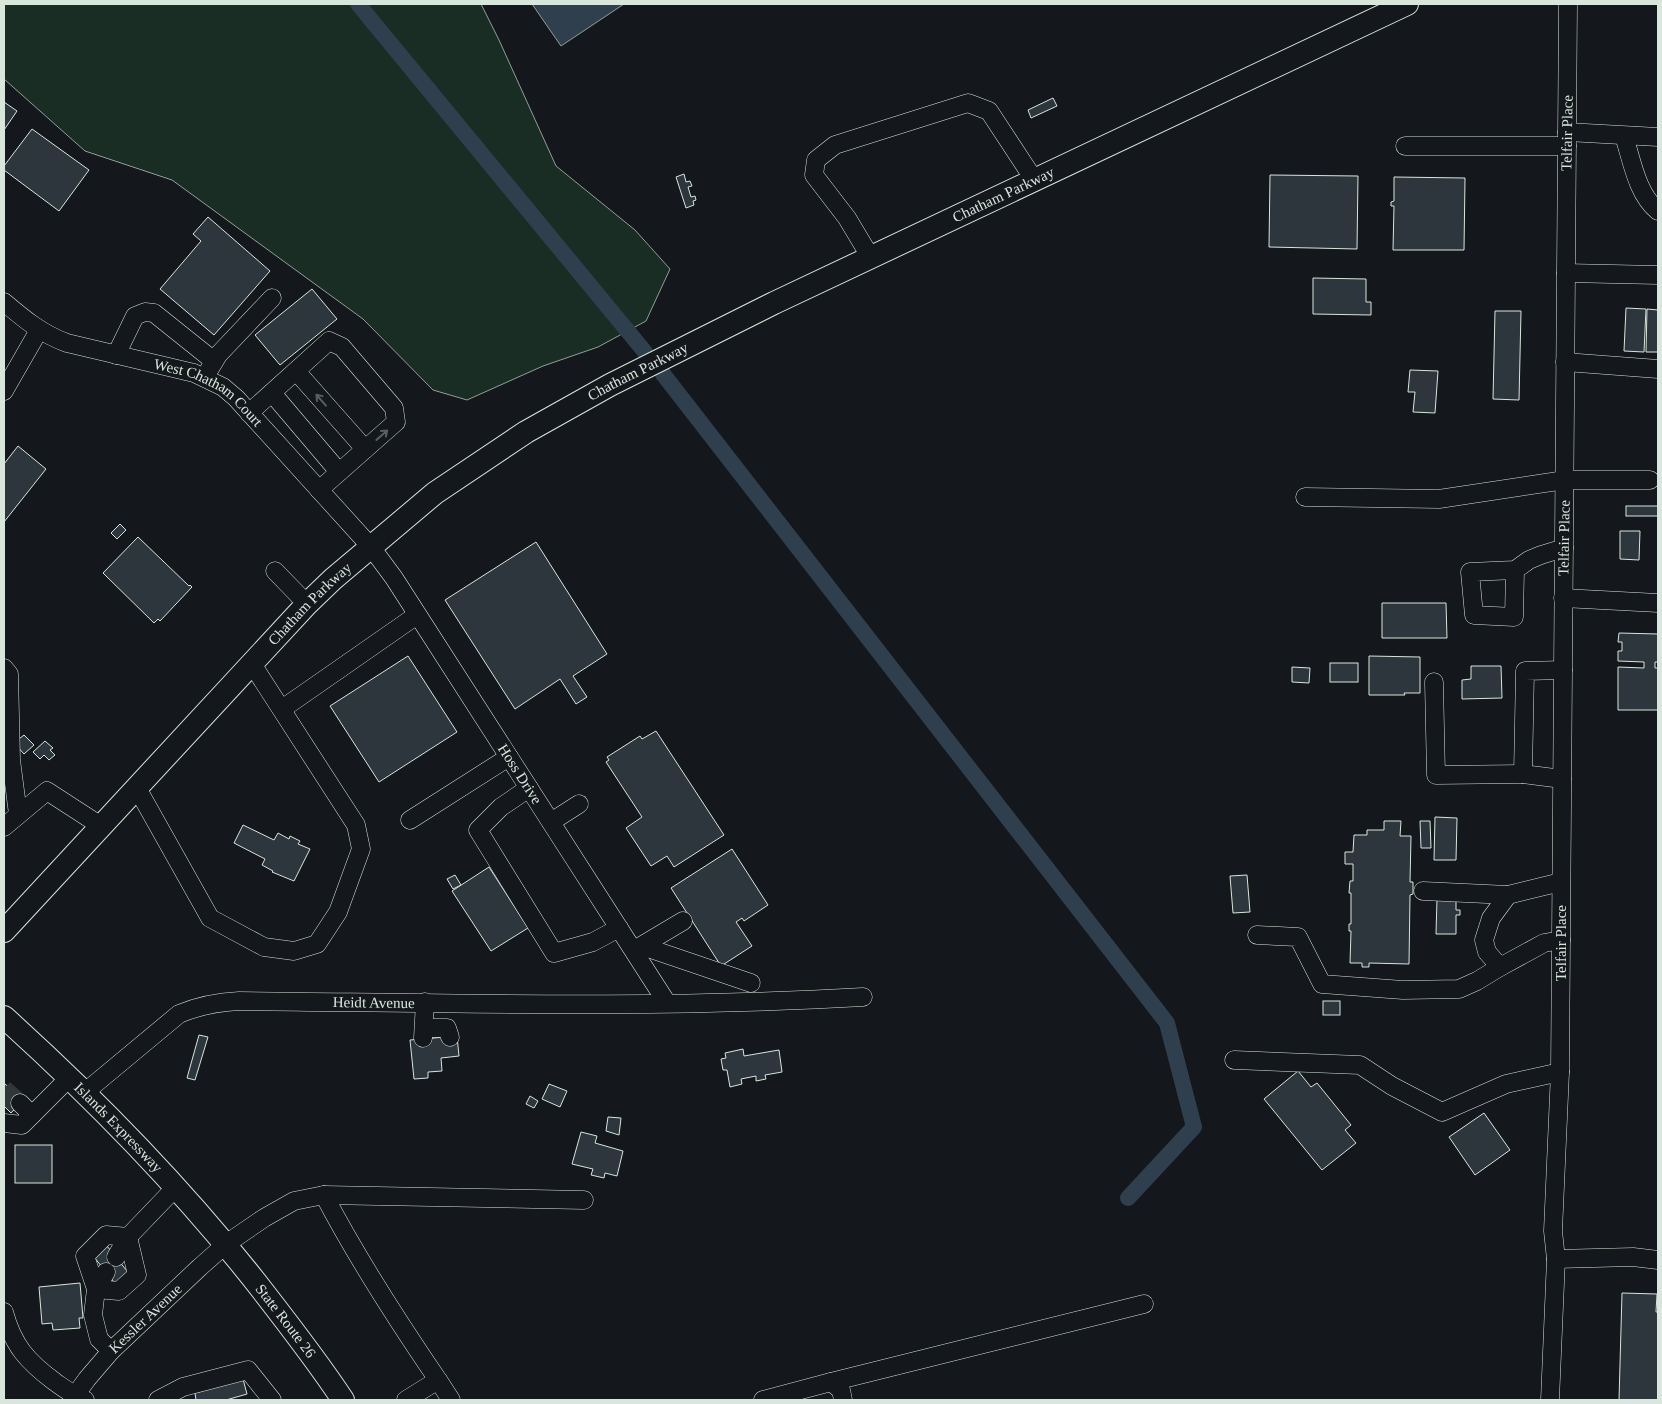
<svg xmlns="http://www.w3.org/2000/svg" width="1662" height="1404" font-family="'Times New Roman',serif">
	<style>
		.green { fill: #1a2d24; stroke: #939e99 }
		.water { fill: #2f3f4d; stroke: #939e99 }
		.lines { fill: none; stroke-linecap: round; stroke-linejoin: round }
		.canal { stroke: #2f3f4d; stroke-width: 16 }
		.building { fill: #2c363c; stroke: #d8e6dc }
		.minor-tunnel { stroke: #313739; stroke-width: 18; stroke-dasharray: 18 9; stroke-linecap: butt }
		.minor-casing { stroke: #d8e6dc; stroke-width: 19 }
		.major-casing { stroke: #d8e6dc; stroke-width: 24 }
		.minor { stroke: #14181c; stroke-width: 18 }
		.major { stroke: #14181c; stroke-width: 22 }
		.oneway { stroke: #59605f }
		.labels { text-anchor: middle; stroke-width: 4; stroke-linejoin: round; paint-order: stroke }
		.street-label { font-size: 15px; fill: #d8e6dc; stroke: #14181c }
	</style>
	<rect width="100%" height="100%" fill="#14181c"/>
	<!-- green -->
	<path class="green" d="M 4,4 L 481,4 L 499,40 L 556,166 L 635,230 L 670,269 L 646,321 L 598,347 L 543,366 L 467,400 L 433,390 L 363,319 L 172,180 L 85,151 L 4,79 Z"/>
	<!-- water -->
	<path class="water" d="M 532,4 L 624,4 L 561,46 Z"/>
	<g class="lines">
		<!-- canal -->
		<g class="canal">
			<path d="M 358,4 L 645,352"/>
			<path d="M 663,374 L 1167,1023 L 1194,1127 L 1128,1198"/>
		</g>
	</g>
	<!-- building -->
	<g class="building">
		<path d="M 1053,98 L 1057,106 L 1031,118 L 1028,110 Z"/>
		<path d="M 4,102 L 17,111 L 4,130 Z"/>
		<path d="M 32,129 L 89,170 L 59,211 L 4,170 L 4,166 Z"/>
		<path d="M 684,174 L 686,182 L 690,181 L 692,186 L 688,187 L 691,197 L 695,196 L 696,200 L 693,201 L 694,205 L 686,208 L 676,177 Z"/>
		<path d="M 1270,175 L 1358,176 L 1357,249 L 1269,247 Z"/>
		<path d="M 1394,177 L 1465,178 L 1464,250 L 1393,250 L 1394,206 L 1391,206 L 1391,202 L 1394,201 Z"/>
		<path d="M 208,217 L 270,271 L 214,335 L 160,289 L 201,241 L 193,234 Z"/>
		<path d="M 1313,278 L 1366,279 L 1366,302 L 1371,302 L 1371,315 L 1313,314 Z"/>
		<path d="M 312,289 L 337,319 L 280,365 L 255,335 Z"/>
		<path d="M 1626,308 L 1646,309 L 1644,352 L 1624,351 Z"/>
		<path d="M 1647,309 L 1658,310 L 1658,352 L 1646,352 Z"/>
		<path d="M 1495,311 L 1521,311 L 1519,400 L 1493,399 Z"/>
		<path d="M 1410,370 L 1438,371 L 1435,413 L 1413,412 L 1415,392 L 1408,392 Z"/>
		<path d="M 18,446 L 46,469 L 4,522 L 4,464 Z"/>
		<rect x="1626" y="506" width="32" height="10"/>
		<path d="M 120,524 L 126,530 L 117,539 L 111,533 Z"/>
		<path d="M 1620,531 L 1640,531 L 1639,560 L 1620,559 Z"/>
		<path d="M 138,537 L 189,586 L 190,585 L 192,587 L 160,621 L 158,619 L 154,623 L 103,573 Z"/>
		<path d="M 536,542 L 607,654 L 573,676 L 587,697 L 576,704 L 560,679 L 515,709 L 445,600 Z"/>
		<path d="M 1382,603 L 1446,603 L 1447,638 L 1382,638 Z"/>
		<path d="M 1619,633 L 1658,634 L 1658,662 L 1655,662 L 1655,668 L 1658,668 L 1658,710 L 1618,710 L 1618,667 L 1644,668 L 1644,662 L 1618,661 L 1618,651 L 1622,651 L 1622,642 L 1618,642 Z"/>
		<path d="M 408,656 L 457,732 L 379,782 L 330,706 Z"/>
		<path d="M 1369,656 L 1420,657 L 1420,693 L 1404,693 L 1405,695 L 1369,695 Z"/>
		<rect x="1330" y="663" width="28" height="19"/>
		<path d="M 1471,666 L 1501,666 L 1502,698 L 1462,699 L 1462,680 L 1471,679 Z"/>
		<path d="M 1292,667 L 1310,668 L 1309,683 L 1292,682 Z"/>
		<path d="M 656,731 L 724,835 L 674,867 L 667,856 L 651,866 L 626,828 L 642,817 L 606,762 L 609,760 L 607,757 L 640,736 L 642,739 Z"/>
		<path d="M 24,735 L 34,745 L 24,754 L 14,743 Z"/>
		<path d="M 45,741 L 53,748 L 50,750 L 55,755 L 49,760 L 44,755 L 40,759 L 33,752 Z"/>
		<path d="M 1435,817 L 1457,818 L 1456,860 L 1434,860 Z"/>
		<path d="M 1384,821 L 1401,821 L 1400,836 L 1411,836 L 1410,882 L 1413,882 L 1413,894 L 1410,895 L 1409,964 L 1369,963 L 1369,967 L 1362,967 L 1362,963 L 1350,963 L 1351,931 L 1349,931 L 1349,924 L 1351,924 L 1351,893 L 1349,893 L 1350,881 L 1353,881 L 1353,864 L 1345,864 L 1345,852 L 1353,852 L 1354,835 L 1367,835 L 1367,830 L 1384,830 Z"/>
		<path d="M 1420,821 L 1430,821 L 1431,848 L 1421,848 Z"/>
		<path d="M 243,825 L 274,840 L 278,833 L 289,839 L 290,836 L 300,841 L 298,844 L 310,849 L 294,881 L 272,872 L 273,871 L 262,865 L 265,859 L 234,843 Z"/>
		<path d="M 732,849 L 768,905 L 744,921 L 742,918 L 736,922 L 752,946 L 721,966 L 671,888 Z"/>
		<path d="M 489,867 L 528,928 L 491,951 L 452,891 Z"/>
		<path d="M 455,875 L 461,885 L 453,889 L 447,879 Z"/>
		<path d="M 1247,875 L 1250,912 L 1233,913 L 1230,876 Z"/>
		<path d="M 1437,899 L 1456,900 L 1456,910 L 1460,910 L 1460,915 L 1456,915 L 1456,934 L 1436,934 Z"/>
		<rect x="1323" y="1001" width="17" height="14"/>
		<path d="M 199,1035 L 208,1037 L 195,1080 L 187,1078 Z"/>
		<path d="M 457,1036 L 459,1056 L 441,1058 L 442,1071 L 428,1072 L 428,1078 L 414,1079 L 410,1040 Z"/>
		<path d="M 743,1049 L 744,1056 L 779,1050 L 782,1072 L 765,1075 L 766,1079 L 756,1081 L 756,1076 L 741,1079 L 742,1084 L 730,1087 L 727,1070 L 723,1070 L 721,1059 L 726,1058 L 725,1053 Z"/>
		<path d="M 1298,1071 L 1311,1087 L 1317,1083 L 1351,1125 L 1345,1130 L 1356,1143 L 1322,1170 L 1264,1099 Z"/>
		<path d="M 4,1083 L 23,1100 L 11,1113 L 4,1106 Z"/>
		<path d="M 549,1084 L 567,1091 L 560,1107 L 542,1099 Z"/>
		<path d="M 530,1096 L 538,1101 L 534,1108 L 526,1104 Z"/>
		<path d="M 1484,1113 L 1510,1150 L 1475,1175 L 1449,1137 Z"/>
		<path d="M 608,1117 L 621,1118 L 619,1135 L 606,1131 Z"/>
		<path d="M 581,1132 L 597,1136 L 595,1143 L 623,1151 L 617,1176 L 605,1173 L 604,1178 L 591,1175 L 593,1169 L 572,1164 Z"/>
		<rect x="15" y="1145" width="37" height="38"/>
		<path d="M 107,1246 L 131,1276 L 118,1287 L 94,1257 Z"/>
		<path d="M 80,1283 L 83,1318 L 79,1318 L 80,1328 L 53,1330 L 52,1323 L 42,1324 L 39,1287 Z"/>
		<path d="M 1622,1293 L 1657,1294 L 1656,1312 L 1658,1312 L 1658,1400 L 1619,1400 Z"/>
		<path d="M 243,1379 L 247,1394 L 226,1400 L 196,1400 L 195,1393 Z"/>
	</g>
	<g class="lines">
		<!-- minor-tunnel -->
		<path class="minor-tunnel" d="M 4,1089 L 20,1103"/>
		<defs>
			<g id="minor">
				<path d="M 1568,4 L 1560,1072 L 1553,1231 L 1556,1259 L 1633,1257 L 1658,1260"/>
				<path d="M 1567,132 L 1658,137"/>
				<path d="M 1624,136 C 1632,161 1637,194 1658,211"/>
				<path d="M 1405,146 L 1567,146"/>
				<path d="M 871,258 L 847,218 L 814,175 L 816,160 L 835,145 L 968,103 L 989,111 L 1035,181"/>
				<path d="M 1566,273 L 1658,275"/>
				<path id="s1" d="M 4,302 C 24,319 42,334 67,343 L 194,373 L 223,387 L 236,398 L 371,547 L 394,578 L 667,1003"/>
				<path d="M 116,355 L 135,316 L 145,312 L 154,313 L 214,361"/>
				<path d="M 1565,362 L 1658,369"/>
				<path d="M 209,370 L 218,355 L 272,298"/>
				<path d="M 296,371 L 365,449"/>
				<path d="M 4,391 L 39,330"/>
				<path d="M 272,393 L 339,472"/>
				<path d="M 249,413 L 329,341 L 342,347 L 394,408 L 396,422 L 319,490"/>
				<path d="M 1305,497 L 1439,499 L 1565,480 L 1650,480"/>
				<path d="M 1515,570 L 1514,617 L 1474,615 L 1470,572 L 1515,570 L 1529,560 L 1541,555 L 1564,548"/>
				<path d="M 275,571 L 307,604"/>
				<path d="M 1563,598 L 1658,603"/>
				<path d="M 4,668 L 9,674 L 11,760 L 18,814"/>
				<path d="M 1434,682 L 1436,775 L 1523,774"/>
				<path d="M 282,709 L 417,615"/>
				<path d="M 1562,779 L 1523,774 L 1525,671 L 1563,670"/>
				<path d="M 137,788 L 210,918 L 264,947 L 294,951 L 317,944 L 338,912 L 361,849 L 356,825 L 252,664"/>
				<path d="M 529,788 L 501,807 L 478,830 L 554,953 L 593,942 L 619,928"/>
				<path d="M 410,820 L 509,757"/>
				<path d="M 551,822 L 579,804"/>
				<path d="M 4,827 L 47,791 L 101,826"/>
				<path d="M 1423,891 L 1508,895"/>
				<path d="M 1257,935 L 1298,937 L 1322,984 L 1403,990 L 1459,989 L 1477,981 L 1500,967"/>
				<path d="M 1561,940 L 1544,943 L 1500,967 L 1487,952 L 1484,940 L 1491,918 L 1508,895 L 1561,882"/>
				<path d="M 642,946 L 751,983"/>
				<path d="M 636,949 L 683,921"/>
				<path d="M 424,1028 L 447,1028 L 450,1037"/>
				<path d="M 423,1038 L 425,1002"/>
				<path d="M 1234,1060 L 1360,1065 L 1392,1086 L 1442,1112 L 1506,1084 L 1560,1072"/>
				<path id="s2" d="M 84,1093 L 179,1014 C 198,1006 218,1002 239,1001 C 446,1003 655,1009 863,997"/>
				<path d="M 20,1103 L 32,1115"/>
				<path d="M 4,1123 L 22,1125 L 69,1078"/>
				<path d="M 324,1195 C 358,1260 397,1320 438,1380"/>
				<path d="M 106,1235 L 128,1237 L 137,1275 L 119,1291 L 96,1289 L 85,1256 Z"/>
				<path d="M 116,1257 L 128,1237 L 176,1187"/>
				<path d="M 106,1272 L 96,1289 L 93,1315 L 99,1339 L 111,1351"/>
				<path d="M 4,1312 C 13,1346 28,1362 55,1382 C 65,1389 74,1396 85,1400"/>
				<path d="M 831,1382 L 1144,1304"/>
				<path id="s3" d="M 72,1400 L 87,1379 L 111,1351 L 200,1267 L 226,1244 L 264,1218 L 294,1201 L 324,1195 L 584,1200"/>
				<path d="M 158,1400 L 183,1387 L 248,1370 L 272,1400"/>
				<path d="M 406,1400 L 438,1380 L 451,1400"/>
				<path d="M 763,1400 L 831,1382 L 841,1390 L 843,1400"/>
				<path d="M 1550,1400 L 1556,1259"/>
			</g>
			<g id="major">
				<path id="s4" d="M 4,931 L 307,604 L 333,579 L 435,493 L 526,432 L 610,385 L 774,303 L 1407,4"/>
				<path id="s5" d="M 4,1017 C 97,1101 185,1191 262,1290 C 290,1326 318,1362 343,1400"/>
			</g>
		</defs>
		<!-- minor casing -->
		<use href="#minor" class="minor-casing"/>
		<!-- major casing -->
		<use href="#major" class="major-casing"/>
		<!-- minor -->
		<use href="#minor" class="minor"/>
		<!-- major -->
		<use href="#major" class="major"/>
	</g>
	<!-- one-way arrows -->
	<defs><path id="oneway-shaft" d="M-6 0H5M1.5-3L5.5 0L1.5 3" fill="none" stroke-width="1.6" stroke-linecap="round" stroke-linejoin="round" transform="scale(1.25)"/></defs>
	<g class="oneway">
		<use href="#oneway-shaft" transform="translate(321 400) rotate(-131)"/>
		<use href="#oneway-shaft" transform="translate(382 435) rotate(-41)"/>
	</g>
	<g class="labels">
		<!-- street labels -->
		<g class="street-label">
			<text transform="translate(1567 133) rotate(-89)" y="5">Telfair Place</text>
			<text dy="5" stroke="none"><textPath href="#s4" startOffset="1258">Chatham Parkway</textPath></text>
			<text dy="5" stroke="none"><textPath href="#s4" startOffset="852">Chatham Parkway</textPath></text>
			<text dy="5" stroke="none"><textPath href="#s1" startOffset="228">West Chatham Court</textPath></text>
			<text transform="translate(1564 538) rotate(-89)" y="5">Telfair Place</text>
			<text dy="5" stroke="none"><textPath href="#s4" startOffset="448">Chatham Parkway</textPath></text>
			<text dy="5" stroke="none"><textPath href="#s1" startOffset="728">Hoss Drive</textPath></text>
			<text transform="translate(1561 943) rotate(-90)" y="5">Telfair Place</text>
			<text dy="5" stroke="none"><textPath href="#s2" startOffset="320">Heidt Avenue</textPath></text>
			<text dy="5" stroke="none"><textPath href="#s5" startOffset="159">Islands Expressway</textPath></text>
			<text dy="5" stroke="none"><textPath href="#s3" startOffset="110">Kessler Avenue</textPath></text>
			<text dy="5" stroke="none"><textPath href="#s5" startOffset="415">State Route 26</textPath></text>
		</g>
	</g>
	<!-- border -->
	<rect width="1662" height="1404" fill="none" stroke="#d8e6dc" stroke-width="10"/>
</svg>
